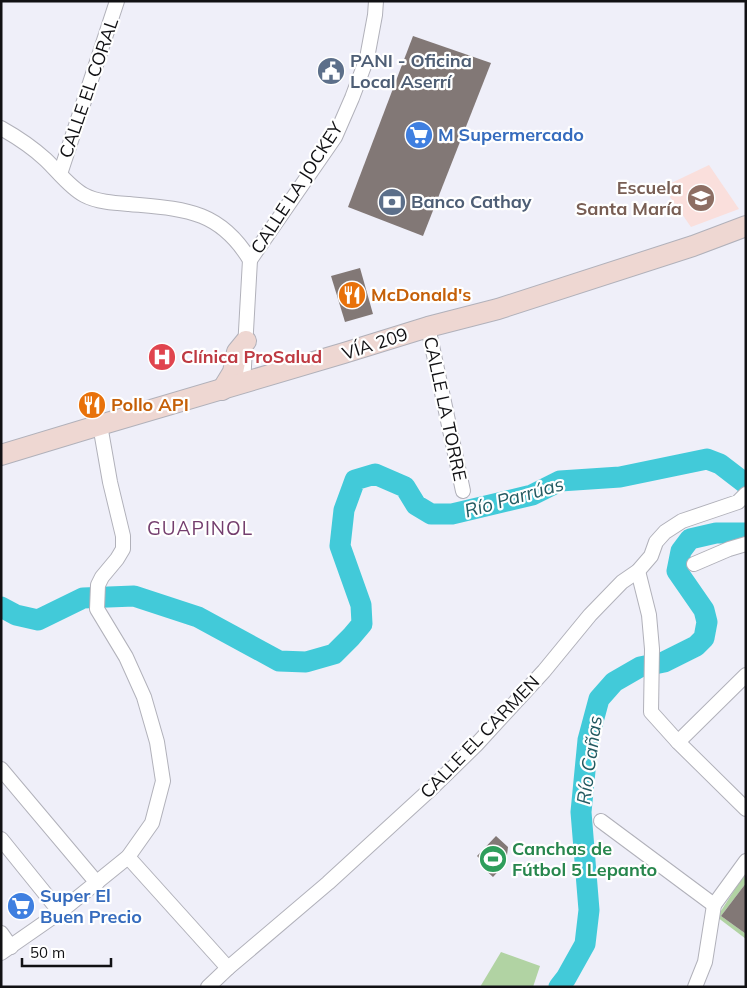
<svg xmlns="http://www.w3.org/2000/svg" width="747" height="988" font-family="Mulish,sans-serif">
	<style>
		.education { fill: #fadfdc }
		.green { fill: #b1d3a3 }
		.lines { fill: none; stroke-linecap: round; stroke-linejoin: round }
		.river { stroke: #42cad9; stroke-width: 21 }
		.building { fill: #827876 }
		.street-casing { stroke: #b1b1ba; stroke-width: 16 }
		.secondary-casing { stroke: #b1b1ba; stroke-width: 22 }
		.street { stroke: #fff; stroke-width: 14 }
		.secondary { stroke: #eed7d2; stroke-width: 20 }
		.labels { text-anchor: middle; stroke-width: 4.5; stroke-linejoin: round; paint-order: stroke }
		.service-label { font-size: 18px; font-weight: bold; fill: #4e5e75; stroke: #fff; text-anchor: start }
		.street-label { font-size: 18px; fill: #111114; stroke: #fff }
		.shop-label { font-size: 18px; font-weight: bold; fill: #366cbe; stroke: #fff; text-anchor: start }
		.education-label { font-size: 18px; font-weight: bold; fill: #785e54; stroke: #fff; text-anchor: end }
		.food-label { font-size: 18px; font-weight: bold; fill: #c56008; stroke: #fff; text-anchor: start }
		.health-label { font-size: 18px; font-weight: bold; fill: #be3a42; stroke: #fff; text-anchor: start }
		.leisure-label { font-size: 18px; font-weight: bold; fill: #27864d; stroke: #fff; text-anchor: start }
		.water-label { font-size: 19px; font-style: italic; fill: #235a61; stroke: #fff }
		.neighbourhood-label { font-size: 19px; letter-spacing: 1px; fill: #743e6e; stroke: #fff }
	</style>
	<rect width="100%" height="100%" fill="#efeff9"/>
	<!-- education -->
	<path class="education" d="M 709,165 L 739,209 L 691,227 L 663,187 Z"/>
	<!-- green -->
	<g class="green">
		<path d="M 746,872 L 746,883 L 721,916 L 746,934 L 746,939 L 717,917 Z"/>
		<path d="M 501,952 L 540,966 L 533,987 L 480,987 Z"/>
	</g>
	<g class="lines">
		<!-- river -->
		<g class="river">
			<path d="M 1,607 L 16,615 L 38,620 L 83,598 L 134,596 L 198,617 L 279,661 L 306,662 L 334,654 L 351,637 L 362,624 L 361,605 L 340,546 L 344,510 L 355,480 L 375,474 L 405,487 L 416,505 L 431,514 L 452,514 L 532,495 L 560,481 L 620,477 L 707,459 L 720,464 L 746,484"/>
			<path d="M 559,987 L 566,978 L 585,944 L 589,910 L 581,812 L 588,740 L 599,699 L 614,682 L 640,667 L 664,662 L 696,646 L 704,638 L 707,622 L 704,610 L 677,571 L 681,551 L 690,539 L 716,533 L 746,533"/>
		</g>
	</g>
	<!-- building -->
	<g class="building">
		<path d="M 413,36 L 491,63 L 423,236 L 348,207 Z"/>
		<path d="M 360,268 L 373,314 L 345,322 L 331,276 Z"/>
		<path d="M 496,836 L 508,847 L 506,863 L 493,877 L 481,866 L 484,863 L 477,856 Z"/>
		<path d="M 746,883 L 746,934 L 721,916 Z"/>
	</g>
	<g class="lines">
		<defs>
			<g id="street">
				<path d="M 1,128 C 17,137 32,147 45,159 C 57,170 69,187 84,195 C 97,202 114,203 129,204 C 183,209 219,209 250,260 L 243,384"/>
				<path d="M 60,174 L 117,1"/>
				<path d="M 250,260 L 335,137 L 352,98 L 367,58 L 375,15 L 376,1"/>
				<path d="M 428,327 L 463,491"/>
				<path d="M 694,564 L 729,549 L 746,544"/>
				<path d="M 638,571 L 649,615 L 652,649 L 651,712 L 678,742 L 746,809"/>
				<path d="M 678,742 L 746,675"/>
				<path d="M 1,769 L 97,883"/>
				<path d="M 601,821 L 714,905"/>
				<path d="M 1,839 L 60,912"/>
				<path d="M 128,857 L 228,968"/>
				<path d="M 1,933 L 11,947"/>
				<path d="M 1,953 L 60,912 L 128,857 L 152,823 L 163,781 L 157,742 L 144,697 L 126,657 L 97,609 L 98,585 L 102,577 L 117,559 L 123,549 L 123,536 L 110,482 L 100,425"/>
				<path d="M 208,987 L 228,968 L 328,883 L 434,786 L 476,745 L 544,671 L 590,615 L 622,582 L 638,571 L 651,556 L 656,542 L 665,532 L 682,521 L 738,502 L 746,494"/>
				<path d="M 695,987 L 705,962 L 714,905 L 746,861"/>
			</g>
			<g id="secondary">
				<path d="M 222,390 L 233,372 L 237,352 L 246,341"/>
				<path d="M 1,455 L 100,425 L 344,353 L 428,327 L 498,309 L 693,246 L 746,226"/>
			</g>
		</defs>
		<!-- street casing -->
		<use href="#street" class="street-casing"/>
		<!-- secondary casing -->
		<use href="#secondary" class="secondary-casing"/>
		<!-- street -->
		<use href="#street" class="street"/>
		<!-- secondary -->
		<use href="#secondary" class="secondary"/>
	</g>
	<!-- icons -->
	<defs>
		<symbol id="civic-disc" viewBox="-11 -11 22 22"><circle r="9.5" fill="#5c6f8a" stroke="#fff"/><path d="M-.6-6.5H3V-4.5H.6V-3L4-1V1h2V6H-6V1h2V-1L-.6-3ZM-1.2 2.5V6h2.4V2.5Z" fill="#fff"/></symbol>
		<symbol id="supermarket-disc" viewBox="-11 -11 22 22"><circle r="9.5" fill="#3f7fe0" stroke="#fff"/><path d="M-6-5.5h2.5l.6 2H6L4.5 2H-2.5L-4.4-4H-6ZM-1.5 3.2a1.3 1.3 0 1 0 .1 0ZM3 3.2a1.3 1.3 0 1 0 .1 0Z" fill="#fff"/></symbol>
		<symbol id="school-disc" viewBox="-11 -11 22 22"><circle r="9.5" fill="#8d6e63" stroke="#fff"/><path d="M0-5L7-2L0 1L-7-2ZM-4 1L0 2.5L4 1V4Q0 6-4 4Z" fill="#fff"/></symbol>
		<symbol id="bank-disc" viewBox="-11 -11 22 22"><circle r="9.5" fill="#5c6f8a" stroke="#fff"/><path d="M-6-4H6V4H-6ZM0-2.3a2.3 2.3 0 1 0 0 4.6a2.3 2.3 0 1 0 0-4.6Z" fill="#fff"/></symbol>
		<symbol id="restaurant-disc" viewBox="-11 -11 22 22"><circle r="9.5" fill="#e8710a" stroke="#fff"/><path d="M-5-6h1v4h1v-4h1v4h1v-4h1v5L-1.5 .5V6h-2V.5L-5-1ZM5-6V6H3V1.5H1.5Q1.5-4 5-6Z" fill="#fff"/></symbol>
		<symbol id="hospital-disc" viewBox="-11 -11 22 22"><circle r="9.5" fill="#e0444e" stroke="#fff"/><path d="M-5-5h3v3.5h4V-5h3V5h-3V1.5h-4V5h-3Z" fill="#fff"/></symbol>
		<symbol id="stadium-disc" viewBox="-11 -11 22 22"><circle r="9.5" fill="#2e9e5b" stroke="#fff"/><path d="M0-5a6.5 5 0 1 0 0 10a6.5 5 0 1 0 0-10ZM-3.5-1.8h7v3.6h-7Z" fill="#fff"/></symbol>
	</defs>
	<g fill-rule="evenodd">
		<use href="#civic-disc" x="315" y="55" width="32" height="32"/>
		<use href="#supermarket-disc" x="403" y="119" width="32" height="32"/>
		<use href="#school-disc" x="685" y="182" width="32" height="32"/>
		<use href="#bank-disc" x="376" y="186" width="32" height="32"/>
		<use href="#restaurant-disc" x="336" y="279" width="32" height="32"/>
		<use href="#hospital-disc" x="146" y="341" width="32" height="32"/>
		<use href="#restaurant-disc" x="76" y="389" width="32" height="32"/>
		<use href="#stadium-disc" x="477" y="843" width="32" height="32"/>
		<use href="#supermarket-disc" x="5" y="890" width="32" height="32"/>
	</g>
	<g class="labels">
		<!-- service labels -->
		<g class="service-label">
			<text x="350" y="67">PANI - Oficina<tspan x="350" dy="21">Local Aserrí</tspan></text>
			<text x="411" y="208">Banco Cathay</text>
		</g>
		<!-- street labels -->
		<g class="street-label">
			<text transform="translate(89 88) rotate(-71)" y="6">CALLE EL CORAL</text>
			<text transform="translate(297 188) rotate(-57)" y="6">CALLE LA JOCKEY</text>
			<text transform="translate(375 344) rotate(-18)" y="6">VÍA 209</text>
			<text transform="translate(445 409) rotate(78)" y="6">CALLE LA TORRE</text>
			<text transform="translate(480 737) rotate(-46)" y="6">CALLE EL CARMEN</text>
		</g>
		<!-- shop labels -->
		<g class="shop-label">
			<text x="438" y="141">M Supermercado</text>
			<text x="40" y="902">Super El<tspan x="40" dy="21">Buen Precio</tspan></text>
		</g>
		<!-- education labels -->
		<g class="education-label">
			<text x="682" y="194">Escuela<tspan x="682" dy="21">Santa María</tspan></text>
		</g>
		<!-- food labels -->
		<g class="food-label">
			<text x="371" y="301">McDonald's</text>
			<text x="111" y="411">Pollo API</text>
		</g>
		<!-- health labels -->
		<g class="health-label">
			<text x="181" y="363">Clínica ProSalud</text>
		</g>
		<!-- leisure labels -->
		<g class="leisure-label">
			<text x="512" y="855">Canchas de<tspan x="512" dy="21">Fútbol 5 Lepanto</tspan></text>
		</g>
		<!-- water labels -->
		<g class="water-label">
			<text transform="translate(514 497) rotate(-16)" y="7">Río Parrúas</text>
			<text transform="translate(589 760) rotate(-82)" y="7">Río Cañas</text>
		</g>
		<!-- neighbourhood labels -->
		<g class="neighbourhood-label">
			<text x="200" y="535">GUAPINOL</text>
		</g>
	</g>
	<!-- border -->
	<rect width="747" height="988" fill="none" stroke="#111114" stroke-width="5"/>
	<!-- scale -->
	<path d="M22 958v8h89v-8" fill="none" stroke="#111114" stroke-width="2.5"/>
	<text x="30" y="958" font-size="15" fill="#111114" stroke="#ffffff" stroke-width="4" paint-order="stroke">50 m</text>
</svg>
